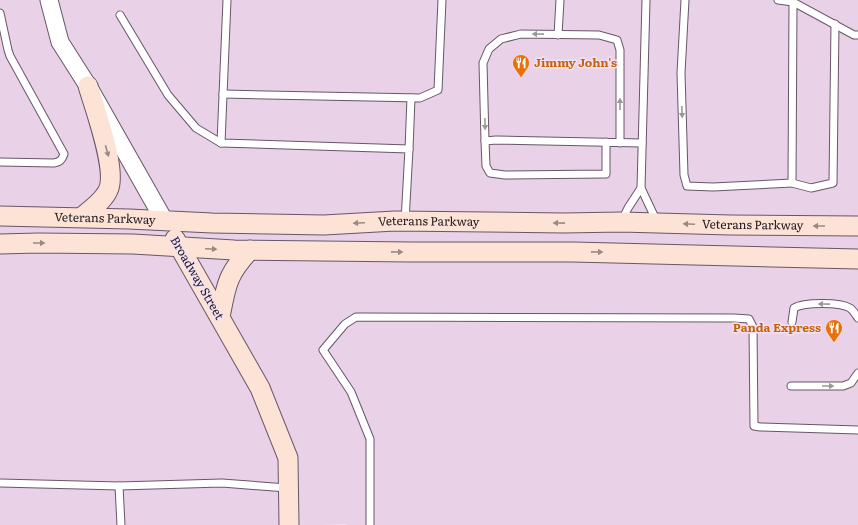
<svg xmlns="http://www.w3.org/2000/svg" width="858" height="525" font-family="Literata,serif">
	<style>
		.built { fill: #e9d1e8 }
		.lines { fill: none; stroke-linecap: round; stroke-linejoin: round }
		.service-casing { stroke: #675766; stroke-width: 9 }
		.tertiary-casing { stroke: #675766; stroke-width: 19 }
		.secondary-casing { stroke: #675766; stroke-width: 21 }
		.service { stroke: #fff; stroke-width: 7 }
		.tertiary { stroke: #fff; stroke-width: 17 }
		.secondary { stroke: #fce3d6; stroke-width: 19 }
		.oneway { fill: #9b989b }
		.oneway2 { fill: #998984 }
		.labels { text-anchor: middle; stroke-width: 3; stroke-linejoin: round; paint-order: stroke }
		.food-label { font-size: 12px; font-weight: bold; fill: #c56008; stroke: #f3e0f2; text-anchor: start }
		.street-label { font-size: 12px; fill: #211a20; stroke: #f3e0f2 }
	</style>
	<rect width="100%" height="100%" fill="#f3e0f2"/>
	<!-- built -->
	<path class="built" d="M 0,0 L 858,0 L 858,525 L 347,525 L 346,524 L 319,525 L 0,525 Z"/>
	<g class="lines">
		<defs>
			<g id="service">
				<path d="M 646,0 L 641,188 L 657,222"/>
				<path d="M 685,0 L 681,73 L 684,175 L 687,186 L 713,187 L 792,183"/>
				<path d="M 778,0 L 793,2 L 854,35 L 858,35"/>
				<path d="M 793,2 L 792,183 L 811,188 L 833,183 L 835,24"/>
				<path d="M 0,13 L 8,50 L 10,56 L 64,154 C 62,160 60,162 54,163 L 0,162"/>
				<path d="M 120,15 L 168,95 L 196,128 L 221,143 L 409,149 L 405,221"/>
				<path d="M 558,35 L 560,0"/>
				<path d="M 223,94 L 420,98 L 438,90 L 442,0"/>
				<path d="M 485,141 L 483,63 L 489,49 L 501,39 L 521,34 L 599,35 L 617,40 L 620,50 L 620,143"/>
				<path d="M 606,142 L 606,174 L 505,175 L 490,173 L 486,166 L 485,141 L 496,140 L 642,143"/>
				<path d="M 221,143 L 227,0"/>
				<path d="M 409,149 L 411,98"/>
				<path d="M 622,220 L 628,208 L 641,188"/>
				<path d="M 792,322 L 794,308 C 804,302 840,302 850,308 C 853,310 856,315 858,318"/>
				<path d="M 791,386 L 843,386 L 851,383 L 858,373"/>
				<path d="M 0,483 L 119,486 L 222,483 L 287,488"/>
				<path d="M 119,486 L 121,525"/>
				<path d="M 370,525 L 370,439 L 351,392 L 323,350 L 345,324 L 356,317 L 734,318 L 749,319 L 753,327 L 754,426 L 760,427 L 858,430"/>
			</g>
			<path id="tertiary" d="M 49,0 L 60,42 L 88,86 L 164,220"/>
			<g id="secondary">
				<path id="s1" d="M 0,216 L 129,219 L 212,223 L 324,225 L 395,221 L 564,223 L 621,222 L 730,225 L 858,226"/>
				<path d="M 82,217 C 91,209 105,200 109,188 C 116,167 95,109 88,86"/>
				<path d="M 175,239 L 260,388 L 288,458 L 289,525"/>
				<path d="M 0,244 L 38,243 L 133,244 L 234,250 L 411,252 L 573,252 L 858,259"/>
				<path d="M 220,317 C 226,286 227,274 250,250"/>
			</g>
		</defs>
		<!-- service casing -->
		<use href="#service" class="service-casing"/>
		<!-- tertiary casing -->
		<use href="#tertiary" class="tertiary-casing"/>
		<!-- secondary casing -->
		<use href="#secondary" class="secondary-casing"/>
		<!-- service -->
		<use href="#service" class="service"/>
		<!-- tertiary -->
		<use href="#tertiary" class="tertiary"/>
		<!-- secondary -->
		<use href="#secondary" class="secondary"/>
	</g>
	<!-- one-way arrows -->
	<defs><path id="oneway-solid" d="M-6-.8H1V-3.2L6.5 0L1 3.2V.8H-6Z"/></defs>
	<g class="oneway">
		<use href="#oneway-solid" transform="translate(538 34) rotate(-179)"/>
		<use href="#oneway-solid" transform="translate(620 104) rotate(-90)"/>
		<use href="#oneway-solid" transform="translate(682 112) rotate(88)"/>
		<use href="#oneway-solid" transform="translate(485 124) rotate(89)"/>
		<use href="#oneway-solid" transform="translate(824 304) rotate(-179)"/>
		<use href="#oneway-solid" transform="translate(828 386)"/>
	</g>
	<g class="oneway2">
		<use href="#oneway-solid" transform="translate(107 151) rotate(75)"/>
		<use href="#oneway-solid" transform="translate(359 223) rotate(177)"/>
		<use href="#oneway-solid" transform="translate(559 223) rotate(-179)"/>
		<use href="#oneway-solid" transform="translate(689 224) rotate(-178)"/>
		<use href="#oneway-solid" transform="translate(819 226) rotate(-180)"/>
		<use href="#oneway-solid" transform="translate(39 243)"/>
		<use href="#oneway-solid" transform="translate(211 249) rotate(3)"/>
		<use href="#oneway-solid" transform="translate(397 252) rotate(1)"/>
		<use href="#oneway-solid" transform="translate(597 252) rotate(1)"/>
	</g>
	<!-- icons -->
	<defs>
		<symbol id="restaurant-pin" viewBox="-11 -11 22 30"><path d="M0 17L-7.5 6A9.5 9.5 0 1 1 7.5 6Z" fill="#e8710a" stroke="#f3e0f2"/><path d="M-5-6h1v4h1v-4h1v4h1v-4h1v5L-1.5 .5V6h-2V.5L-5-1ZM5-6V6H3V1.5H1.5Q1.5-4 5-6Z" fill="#fff"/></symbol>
	</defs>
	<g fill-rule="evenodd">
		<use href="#restaurant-pin" x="511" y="53" width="20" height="27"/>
		<use href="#restaurant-pin" x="824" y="318" width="20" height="27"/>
	</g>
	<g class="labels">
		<!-- food labels -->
		<g class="food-label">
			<text x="534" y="67">Jimmy John's</text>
			<text x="821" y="332" text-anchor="end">Panda Express</text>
		</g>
		<!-- street labels -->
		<g class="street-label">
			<text dy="4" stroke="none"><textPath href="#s1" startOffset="105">Veterans Parkway</textPath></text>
			<text dy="4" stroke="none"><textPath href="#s1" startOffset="429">Veterans Parkway</textPath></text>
			<text dy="4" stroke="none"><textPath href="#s1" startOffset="753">Veterans Parkway</textPath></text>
			<text transform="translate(197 278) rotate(60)" y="4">Broadway Street</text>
		</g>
	</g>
</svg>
